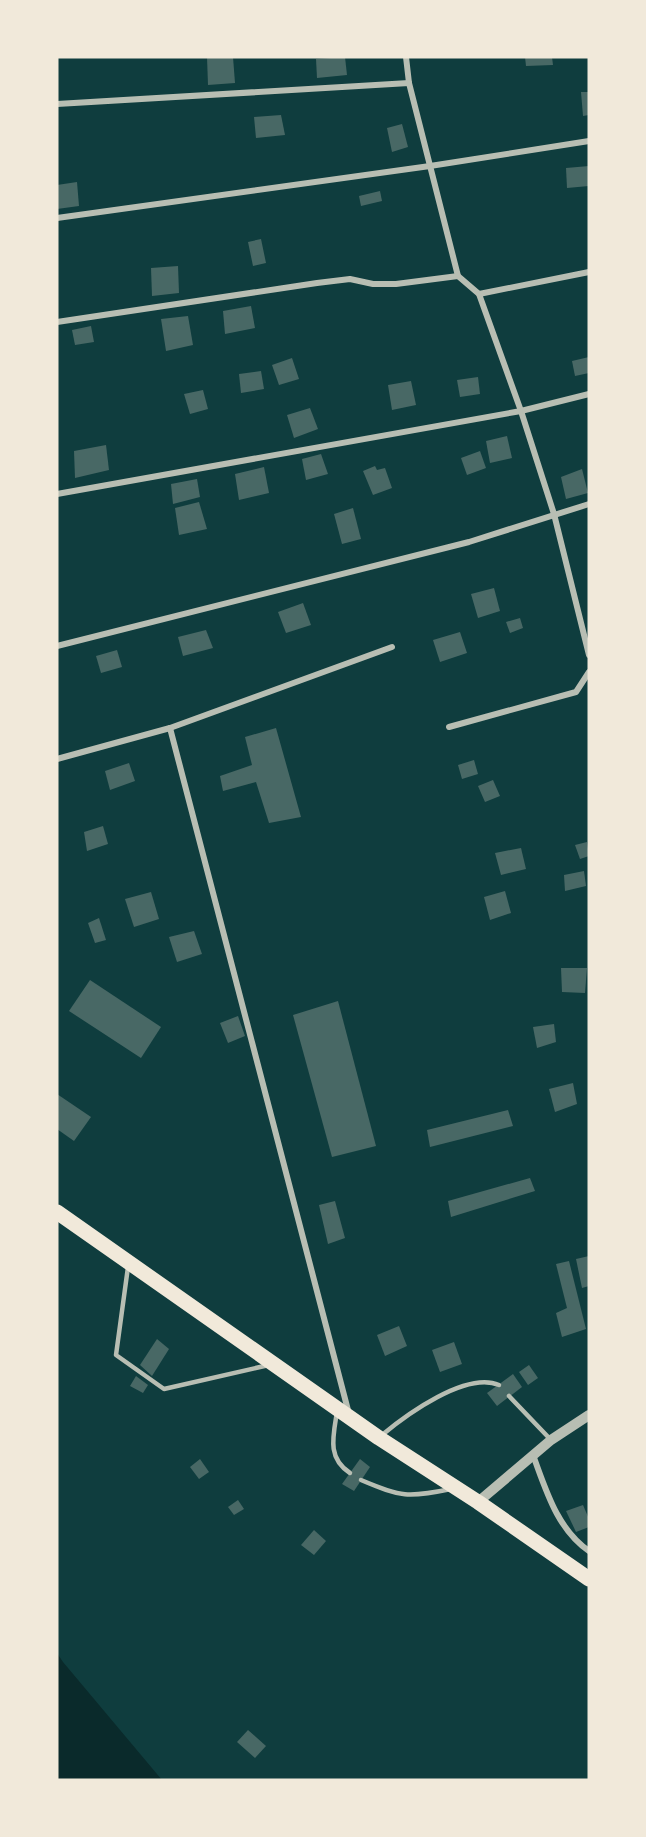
<svg xmlns="http://www.w3.org/2000/svg" width="646" height="1837" font-family="'Noto Serif',serif">
	<style>
		.water { fill: #0a2a2b }
		.building { fill: #486865 }
		.lines { fill: none; stroke-linecap: round; stroke-linejoin: round }
		.service { stroke: #b8beb3; stroke-width: 4.5 }
		.minor { stroke: #b8beb3; stroke-width: 6 }
		.tertiary { stroke: #b8beb3; stroke-width: 10 }
		.trunk { stroke: #f1e9da; stroke-width: 15 }
	</style>
	<rect width="100%" height="100%" fill="#0f3d3e"/>
	<!-- water -->
	<path class="water" d="M 57,1653 L 63,1662 L 162,1780 L 57,1780 Z"/>
	<!-- building -->
	<g class="building">
		<path d="M 207,57 L 233,57 L 235,83 L 208,85 Z"/>
		<path d="M 345,57 L 347,75 L 317,78 L 316,59 Z"/>
		<path d="M 525,57 L 552,57 L 553,65 L 526,66 Z"/>
		<path d="M 581,92 L 589,92 L 589,115 L 583,116 Z"/>
		<path d="M 281,115 L 285,135 L 256,138 L 254,117 Z"/>
		<path d="M 402,124 L 408,147 L 392,152 L 387,128 Z"/>
		<path d="M 589,166 L 589,186 L 567,188 L 566,168 Z"/>
		<path d="M 77,182 L 79,206 L 57,209 L 57,185 Z"/>
		<path d="M 380,191 L 382,201 L 361,206 L 359,196 Z"/>
		<path d="M 261,239 L 266,263 L 253,266 L 248,242 Z"/>
		<path d="M 178,266 L 179,293 L 152,296 L 151,268 Z"/>
		<path d="M 251,306 L 255,328 L 225,334 L 223,311 Z"/>
		<path d="M 188,316 L 193,345 L 166,351 L 161,319 Z"/>
		<path d="M 91,326 L 94,342 L 75,345 L 72,330 Z"/>
		<path d="M 589,357 L 589,373 L 575,376 L 572,361 Z"/>
		<path d="M 292,358 L 299,379 L 279,385 L 272,365 Z"/>
		<path d="M 261,371 L 264,389 L 241,393 L 239,374 Z"/>
		<path d="M 478,377 L 480,394 L 460,397 L 457,380 Z"/>
		<path d="M 411,381 L 416,405 L 392,410 L 388,385 Z"/>
		<path d="M 203,390 L 208,409 L 190,414 L 184,394 Z"/>
		<path d="M 310,408 L 318,429 L 294,438 L 287,415 Z"/>
		<path d="M 507,436 L 512,458 L 490,463 L 486,441 Z"/>
		<path d="M 106,445 L 109,470 L 75,478 L 74,451 Z"/>
		<path d="M 480,451 L 486,468 L 467,475 L 461,458 Z"/>
		<path d="M 321,454 L 328,474 L 306,480 L 302,459 Z"/>
		<path d="M 375,466 L 377,470 L 385,468 L 392,488 L 373,495 L 363,471 Z"/>
		<path d="M 264,467 L 269,493 L 239,500 L 235,474 Z"/>
		<path d="M 582,469 L 588,493 L 566,499 L 561,477 Z"/>
		<path d="M 197,479 L 200,497 L 173,504 L 171,484 Z"/>
		<path d="M 199,502 L 207,529 L 179,535 L 175,508 Z"/>
		<path d="M 353,508 L 361,539 L 342,544 L 334,514 Z"/>
		<path d="M 494,588 L 500,611 L 478,618 L 471,594 Z"/>
		<path d="M 303,603 L 311,625 L 286,633 L 278,612 Z"/>
		<path d="M 520,618 L 523,628 L 510,633 L 506,622 Z"/>
		<path d="M 206,630 L 213,648 L 183,656 L 178,637 Z"/>
		<path d="M 460,632 L 467,653 L 440,662 L 433,640 Z"/>
		<path d="M 117,650 L 122,667 L 101,673 L 96,656 Z"/>
		<path d="M 276,728 L 301,817 L 269,823 L 256,782 L 223,791 L 220,776 L 252,765 L 245,737 Z"/>
		<path d="M 474,760 L 478,774 L 462,779 L 458,765 Z"/>
		<path d="M 129,763 L 135,781 L 110,790 L 105,771 Z"/>
		<path d="M 493,780 L 500,796 L 485,802 L 478,786 Z"/>
		<path d="M 103,826 L 108,844 L 87,851 L 84,832 Z"/>
		<path d="M 587,842 L 589,856 L 580,859 L 575,845 Z"/>
		<path d="M 521,848 L 526,869 L 501,875 L 495,853 Z"/>
		<path d="M 584,871 L 586,886 L 565,891 L 564,875 Z"/>
		<path d="M 505,891 L 511,913 L 490,920 L 484,897 Z"/>
		<path d="M 151,892 L 159,919 L 134,927 L 125,899 Z"/>
		<path d="M 99,918 L 106,940 L 95,943 L 88,923 Z"/>
		<path d="M 194,931 L 202,954 L 177,962 L 169,937 Z"/>
		<path d="M 561,968 L 587,968 L 585,993 L 562,992 Z"/>
		<path d="M 90,980 L 161,1027 L 141,1058 L 69,1011 Z"/>
		<path d="M 338,1001 L 376,1146 L 332,1157 L 293,1015 Z"/>
		<path d="M 238,1016 L 245,1036 L 228,1043 L 220,1023 Z"/>
		<path d="M 554,1024 L 556,1042 L 537,1048 L 533,1027 Z"/>
		<path d="M 573,1083 L 577,1104 L 555,1112 L 549,1089 Z"/>
		<path d="M 57,1094 L 91,1117 L 74,1141 L 57,1129 Z"/>
		<path d="M 508,1110 L 513,1126 L 430,1147 L 427,1130 Z"/>
		<path d="M 530,1178 L 535,1191 L 451,1217 L 448,1201 Z"/>
		<path d="M 335,1201 L 345,1238 L 328,1244 L 319,1205 Z"/>
		<path d="M 589,1256 L 589,1286 L 582,1288 L 576,1259 Z"/>
		<path d="M 569,1261 L 586,1329 L 562,1337 L 556,1313 L 567,1308 L 556,1264 Z"/>
		<path d="M 399,1326 L 407,1346 L 385,1356 L 377,1335 Z"/>
		<path d="M 157,1339 L 169,1349 L 152,1376 L 140,1365 Z"/>
		<path d="M 454,1342 L 462,1364 L 440,1372 L 432,1350 Z"/>
		<path d="M 529,1365 L 538,1378 L 528,1385 L 519,1372 Z"/>
		<path d="M 513,1374 L 522,1387 L 497,1406 L 487,1393 Z"/>
		<path d="M 136,1376 L 148,1385 L 143,1393 L 130,1386 Z"/>
		<path d="M 200,1459 L 209,1472 L 199,1479 L 190,1467 Z"/>
		<path d="M 360,1459 L 370,1467 L 354,1491 L 342,1484 Z"/>
		<path d="M 238,1500 L 244,1509 L 234,1515 L 228,1507 Z"/>
		<path d="M 583,1505 L 589,1519 L 589,1527 L 576,1532 L 566,1511 Z"/>
		<path d="M 314,1530 L 326,1541 L 314,1555 L 301,1545 Z"/>
		<path d="M 248,1730 L 266,1746 L 255,1758 L 237,1742 Z"/>
	</g>
	<g class="lines">
		<!-- service -->
		<g class="service">
			<path d="M 128,1267 L 116,1355 L 164,1389 L 269,1365"/>
			<path d="M 509,1396 L 551,1440"/>
			<path d="M 337,1412 C 333,1437 327,1458 350,1473"/>
			<path d="M 382,1435 C 406,1415 466,1371 499,1385"/>
			<path d="M 361,1480 C 401,1497 408,1498 451,1489"/>
		</g>
		<!-- minor -->
		<g class="minor">
			<path d="M 406,57 L 409,83 L 458,276 L 479,294 L 521,411 L 554,514 L 589,655"/>
			<path d="M 57,104 L 409,83"/>
			<path d="M 57,218 L 430,166 L 589,141"/>
			<path d="M 479,294 L 589,272"/>
			<path d="M 57,322 L 317,283 L 350,279 L 373,284 L 396,284 L 458,276"/>
			<path d="M 57,494 L 521,411 L 589,394"/>
			<path d="M 57,646 L 469,542 L 589,504"/>
			<path d="M 449,727 L 576,692 L 589,672"/>
			<path d="M 170,728 L 349,1414"/>
			<path d="M 57,759 L 170,728 L 392,647"/>
			<path d="M 533,1455 C 546,1490 557,1529 589,1551"/>
		</g>
		<!-- tertiary -->
		<path class="tertiary" d="M 478,1502 L 551,1440 L 589,1415"/>
		<!-- trunk -->
		<path class="trunk" d="M 57,1212 L 379,1438 L 478,1502 L 589,1579"/>
	</g>
	<!-- border -->
	<rect width="646" height="1837" fill="none" stroke="#f1e9da" stroke-width="117"/>
</svg>
